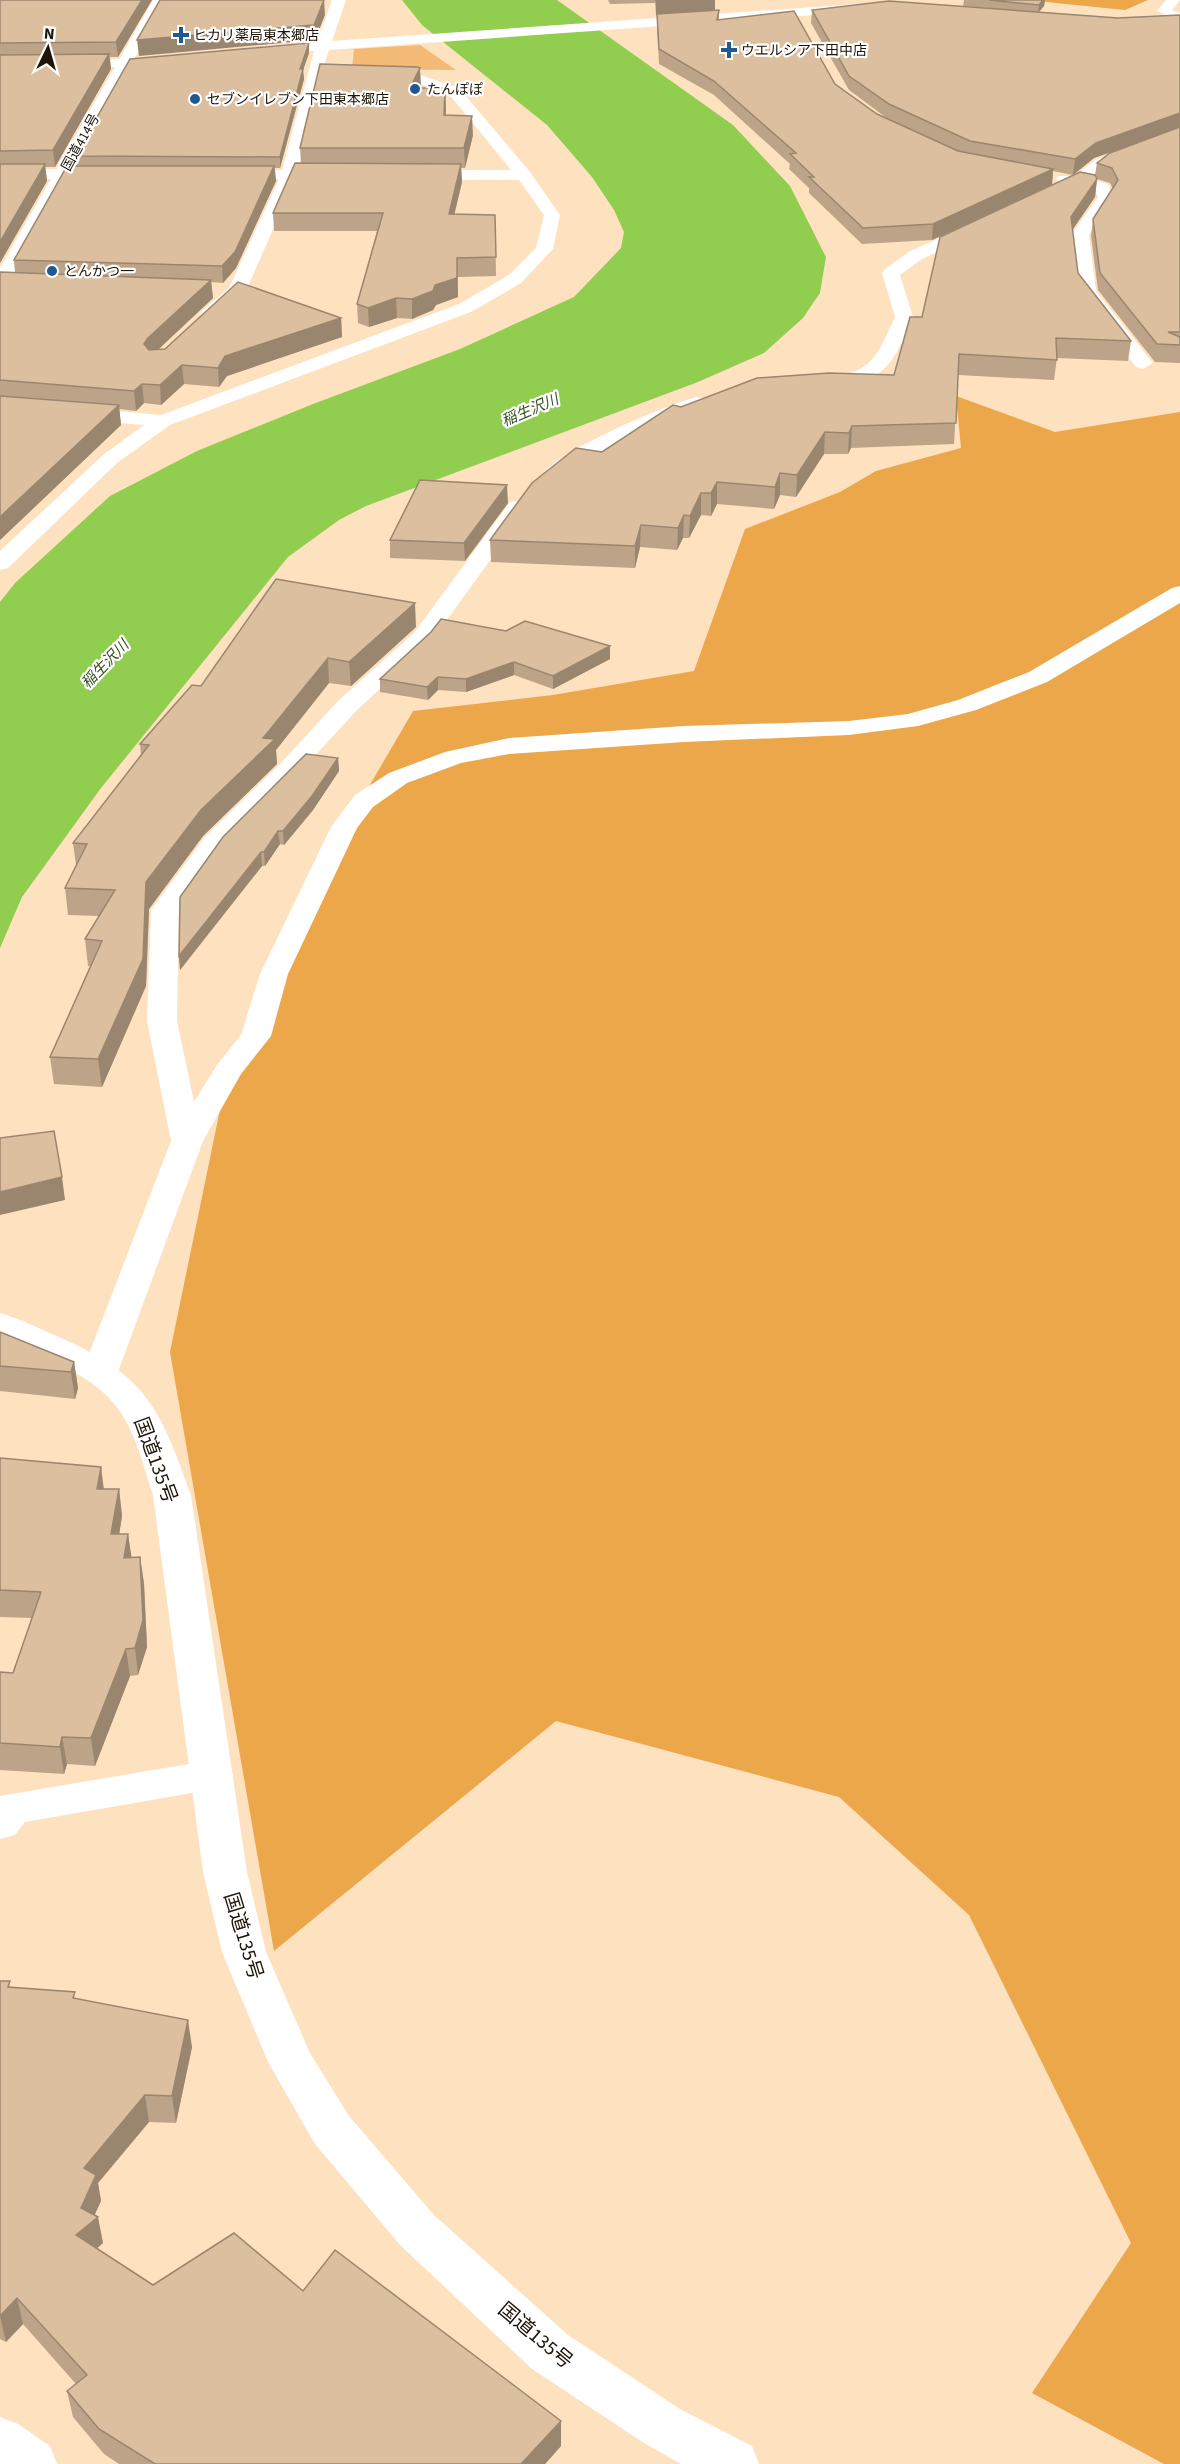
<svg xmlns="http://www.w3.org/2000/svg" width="1180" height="2464" font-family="'Source Sans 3','Noto Sans JP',sans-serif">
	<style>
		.green { fill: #f3ba75 }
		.forest { fill: #eca74a }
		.water { fill: #91cd4f }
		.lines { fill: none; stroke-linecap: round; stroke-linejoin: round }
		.street { fill: #fff; fill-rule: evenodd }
		.highway { fill: #fff; fill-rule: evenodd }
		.wall { fill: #bda488 }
		.shaded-wall { fill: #9a866f }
		.building { fill: #dcbf9e; stroke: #9a866f; stroke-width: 1.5 }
		.poi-dot { fill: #205990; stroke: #fff; stroke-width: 2 }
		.labels { text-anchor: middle; stroke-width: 4.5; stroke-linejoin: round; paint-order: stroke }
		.far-poi-label { font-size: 14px; fill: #1e1408; stroke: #fff; text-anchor: start }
		.far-street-label { font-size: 14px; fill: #1e1408; stroke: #fff }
		.far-water-label { font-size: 15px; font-style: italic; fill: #38501f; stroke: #fff }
		.near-street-label { font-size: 20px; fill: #1e1408; stroke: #fff }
	</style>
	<rect width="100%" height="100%" fill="#fee1bf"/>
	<!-- green -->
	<path class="green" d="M 420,45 L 456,70 L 352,69 L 354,49 Z"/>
	<!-- forest -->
	<g class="forest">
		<path d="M 1027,0 L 1148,0 L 1125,10 Z"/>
		<path d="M 956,396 L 1055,432 L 1180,412 L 1180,2464 L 1164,2464 L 1032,2393 L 1131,2243 L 969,1915 L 839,1797 L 556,1721 L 274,1951 L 170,1352 L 228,1071 L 367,790 L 413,711 L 553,695 L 694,671 L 745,529 L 840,492 L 876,471 L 961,448 Z"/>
	</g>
	<!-- water -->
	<path class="water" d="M 402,0 L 557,0 L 733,125 L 790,186 L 826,257 L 820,293 L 803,318 L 764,353 L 698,382 L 366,506 L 339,520 L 288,557 L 101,788 L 22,897 L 0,948 L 0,602 L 15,583 L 110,496 L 197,451 L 313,404 L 460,349 L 574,297 L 621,248 L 624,232 L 614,210 L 592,177 L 547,125 L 422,25 Z"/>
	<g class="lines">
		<!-- street -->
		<g class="street">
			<path d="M 332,0 L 346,0 L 332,41 L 857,4 L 864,8 L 857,12 L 329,50 L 322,71 L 420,75 L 459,88 L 530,172 L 560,215 L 553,249 L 521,283 L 471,312 L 170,425 L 117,463 L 8,568 L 0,570 L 0,551 L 103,455 L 144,425 L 0,413 L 0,401 L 161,415 L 459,304 L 509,275 L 536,248 L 544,215 L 519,180 L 416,180 L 408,175 L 416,170 L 511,170 L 449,94 L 418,83 L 319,80 L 298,170 L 334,170 L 342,175 L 334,180 L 295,179 L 246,291 L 215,318 L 203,318 L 200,314 L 203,310 L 229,288 L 279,179 L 230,179 L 222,174 L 230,169 L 282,170 L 314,51 L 265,54 L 258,50 L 265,46 L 317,42 Z"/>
			<path d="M 1166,0 L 1180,0 L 1172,10 L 1180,13 L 1180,22 L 1157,11 Z"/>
			<path d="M 160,56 L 165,57 L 165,63 L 125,67 L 0,68 L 0,60 L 125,59 Z"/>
			<path d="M 1180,129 L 1180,139 L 1107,166 L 1091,180 L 1108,184 L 1114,197 L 1089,235 L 1096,291 L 1153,363 L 1143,369 L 1136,367 L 1078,292 L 1071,235 L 1098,197 L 1095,190 L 1079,187 L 1049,200 L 1041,195 L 1061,183 L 1056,179 L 1058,176 L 1075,176 L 1095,160 Z"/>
			<path d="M 0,169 L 97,169 L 105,174 L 97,179 L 0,179 Z"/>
			<path d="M 980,221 L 988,226 L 986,230 L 922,259 L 900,275 L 913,317 C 897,354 890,377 847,387 C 838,390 829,392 820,390 L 817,386 L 820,382 C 872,369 873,365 895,317 L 882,273 L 885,269 L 910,251 Z"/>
			<path d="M 697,397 L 704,399 L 707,403 L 704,407 L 630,438 L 560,478 L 546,478 L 543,474 C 558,451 667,404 697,397 Z"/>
			<path d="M 518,501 L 526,502 L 529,507 L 430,643 L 357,710 L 298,774 L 223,849 L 179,910 L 177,1021 L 194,1102 L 217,1065 L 241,1035 L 260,974 L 331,827 L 355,795 L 389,773 L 445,752 L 509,738 L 684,726 L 849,721 L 908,714 L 958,700 L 1029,672 L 1172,588 L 1180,586 L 1180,603 L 1047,682 L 976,710 L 918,726 L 849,735 L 684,742 L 509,754 L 461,763 L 407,783 L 373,807 L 357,828 L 288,974 L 271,1036 L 241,1074 L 203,1141 L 118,1372 L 112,1380 L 100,1383 L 88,1380 L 82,1372 L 171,1141 L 147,1021 L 151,910 L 205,837 L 280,764 L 339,700 L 414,633 L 510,502 Z"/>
			<path d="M 212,1760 L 227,1765 L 233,1776 L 227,1787 L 25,1822 L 15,1835 L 0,1839 L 0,1796 Z"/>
			<path d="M 0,2417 L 18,2424 L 50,2446 L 57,2464 L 0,2464 Z"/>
		</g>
		<!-- highway -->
		<g class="highway">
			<path d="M 153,0 L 167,0 L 9,284 L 0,289 L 0,268 Z"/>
			<path d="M 0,1313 C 21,1319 40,1329 59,1337 C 147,1376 160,1408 191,1495 L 247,1872 L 266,1952 L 310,2053 L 349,2116 L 434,2215 L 568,2335 L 680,2409 L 752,2446 L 759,2464 L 681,2464 L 644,2443 L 532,2369 L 400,2245 L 315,2144 L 268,2062 L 222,1952 L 203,1872 L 153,1495 C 144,1468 137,1437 121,1413 C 95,1373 41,1357 0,1337 Z"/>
		</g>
	</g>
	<!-- wall -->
	<g class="wall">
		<path d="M 0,0 L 152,0 L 118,57 L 110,57 L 111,69 L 55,167 L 45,167 L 47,181 L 0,263 Z"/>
		<path d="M 608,0 L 715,0 L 715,10 L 719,10 L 719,20 L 835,84 L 877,114 L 888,119 L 849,90 L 811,23 L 812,10 L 989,8 L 963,6 L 964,0 L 1045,0 L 1044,6 L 1039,12 L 1118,18 L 1180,15 L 1180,363 L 1155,362 L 1098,290 L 1091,236 L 1093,219 L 1113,189 L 1110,183 L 1097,179 L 1095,197 L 1072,230 L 1078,273 L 1131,341 L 1128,361 L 1057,358 L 1054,380 L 958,375 L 954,444 L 851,448 L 848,454 L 824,454 L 796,497 L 780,495 L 774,509 L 717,504 L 711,516 L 701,515 L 689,538 L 683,538 L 677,550 L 640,547 L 635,568 L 491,562 L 490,540 L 602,452 L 681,407 L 894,375 L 922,317 L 1095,175 L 1097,163 L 1129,146 L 1094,158 L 1073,175 L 1053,171 L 1052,185 L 932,240 L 862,244 L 809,193 L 809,188 L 789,169 L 790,164 L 714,95 L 659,64 L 657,28 L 657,15 L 656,15 L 655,3 L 610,4 Z"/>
		<path d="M 309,53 L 303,70 L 304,79 L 280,168 L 275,168 L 276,181 L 236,268 L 223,283 L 211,282 L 213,298 L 158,350 L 165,349 L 341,318 L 342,337 L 227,376 L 219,387 L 184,384 L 161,405 L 144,403 L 136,411 L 119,409 L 121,425 L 0,540 L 0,272 L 15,273 L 14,260 L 77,166 L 75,156 Z"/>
		<path d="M 421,86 L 420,88 L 445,88 L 446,115 L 473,135 L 465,168 L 461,168 L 462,182 L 454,214 L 495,215 L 496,276 L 458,277 L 458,297 L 436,305 L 433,310 L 412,319 L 397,318 L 369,327 L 358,323 L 357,304 L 377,231 L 274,231 L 273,213 L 301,163 L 300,148 Z"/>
		<path d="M 508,503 L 465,561 L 390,558 L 390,540 Z"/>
		<path d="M 416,627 L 351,686 L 329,683 L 276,750 L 277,764 L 203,836 L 149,909 L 146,986 L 102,1087 L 54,1084 L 50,1057 L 90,966 L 88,966 L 85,939 L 99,916 L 68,915 L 65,888 L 76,865 L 73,843 L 141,755 L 140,744 L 201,686 Z"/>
		<path d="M 506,631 L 610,646 L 610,659 L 553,689 L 514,675 L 466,692 L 438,690 L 428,700 L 380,692 L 380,679 Z"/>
		<path d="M 338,758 L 339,771 L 313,810 L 284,845 L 280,844 L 265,866 L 262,866 L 180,970 L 179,956 L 180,897 Z"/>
		<path d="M 0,1332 L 74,1362 L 78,1388 L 75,1399 L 0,1391 Z"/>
		<path d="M 0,1458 L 101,1467 L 104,1489 L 119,1489 L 122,1516 L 119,1534 L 128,1534 L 131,1558 L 140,1557 L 144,1584 L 147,1647 L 138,1675 L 130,1676 L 95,1766 L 67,1764 L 64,1774 L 0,1770 L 0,1672 L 13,1673 L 32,1618 L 0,1617 Z"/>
		<path d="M 0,1981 L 11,1987 L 76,1998 L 192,2047 L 176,2123 L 149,2122 L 98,2183 L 101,2201 L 94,2215 L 103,2243 L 97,2248 L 153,2285 L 303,2291 L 561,2446 L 545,2464 L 119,2464 L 104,2454 L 73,2417 L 67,2391 L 76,2384 L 23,2324 L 6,2342 L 0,2339 Z"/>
	</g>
	<!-- shaded-wall -->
	<g class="shaded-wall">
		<path d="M 142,0 L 152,0 L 118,57 L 116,42 Z"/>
		<path d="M 324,0 L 325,15 L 315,40 L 139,56 L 137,40 Z"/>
		<path d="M 677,0 L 715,0 L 715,11 L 656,15 L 656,1 Z"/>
		<path d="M 1043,0 L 1045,0 L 1044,6 L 1038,13 L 1039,5 Z"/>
		<path d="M 309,43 L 309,53 L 303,70 L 304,79 L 280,168 L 280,157 L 300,69 Z"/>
		<path d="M 109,54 L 111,69 L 55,167 L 53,150 Z"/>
		<path d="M 420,68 L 421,86 L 411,106 L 410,88 Z"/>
		<path d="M 445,88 L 446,107 L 445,134 L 444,115 Z"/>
		<path d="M 1180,113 L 1180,128 L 1094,158 L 1073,175 L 1075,159 L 1096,143 Z"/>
		<path d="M 472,116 L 473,135 L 465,168 L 464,148 Z"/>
		<path d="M 45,164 L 47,181 L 0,263 L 0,242 Z"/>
		<path d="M 461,164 L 462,182 L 450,233 L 449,214 Z"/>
		<path d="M 274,166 L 276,181 L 236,268 L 223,283 L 222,266 Z"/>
		<path d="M 1053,169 L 1052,185 L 932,240 L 933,224 Z"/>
		<path d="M 1097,179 L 1095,197 L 1069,235 L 1071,217 Z"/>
		<path d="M 457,258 L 458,297 L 436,305 L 433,310 L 412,319 L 412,299 L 435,285 Z"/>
		<path d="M 211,280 L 213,298 L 149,358 L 144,344 L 147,339 Z"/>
		<path d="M 396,298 L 397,318 L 369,327 L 368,308 Z"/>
		<path d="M 341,318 L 342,337 L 227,376 L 219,387 L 218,368 L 225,356 Z"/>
		<path d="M 182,365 L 184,384 L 161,405 L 160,385 Z"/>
		<path d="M 142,384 L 144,403 L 136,411 L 134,391 Z"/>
		<path d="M 119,405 L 121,425 L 0,540 L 0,517 Z"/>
		<path d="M 852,426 L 851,448 L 848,454 L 849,433 Z"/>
		<path d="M 825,432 L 824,454 L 796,497 L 797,475 Z"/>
		<path d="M 780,473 L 780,495 L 774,509 L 775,487 Z"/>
		<path d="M 717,482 L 717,504 L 711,516 L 711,493 Z"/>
		<path d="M 507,485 L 508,503 L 465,561 L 464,543 Z"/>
		<path d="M 701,493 L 701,515 L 689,538 L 690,516 Z"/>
		<path d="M 684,515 L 683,538 L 677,550 L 678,528 Z"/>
		<path d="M 641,525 L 640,547 L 635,568 L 635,546 Z"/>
		<path d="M 415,603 L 416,627 L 351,686 L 349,662 Z"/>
		<path d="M 610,646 L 610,659 L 553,689 L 553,676 Z"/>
		<path d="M 328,658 L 329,683 L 276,750 L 277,764 L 203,836 L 149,909 L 146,986 L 102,1087 L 98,1059 L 146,882 L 201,810 L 263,738 Z"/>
		<path d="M 514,662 L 514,675 L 466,692 L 466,679 Z"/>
		<path d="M 438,677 L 438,690 L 428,700 L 427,687 Z"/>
		<path d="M 338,758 L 339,771 L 313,810 L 284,845 L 283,831 Z"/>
		<path d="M 278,831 L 280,844 L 265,866 L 264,852 Z"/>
		<path d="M 261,852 L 262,866 L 180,970 L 179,956 Z"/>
		<path d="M 62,1177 L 65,1200 L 0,1215 L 0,1192 Z"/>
		<path d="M 74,1362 L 78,1388 L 75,1399 L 71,1372 Z"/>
		<path d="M 101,1467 L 104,1494 L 97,1489 Z"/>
		<path d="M 119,1489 L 122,1516 L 115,1561 L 111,1534 Z"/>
		<path d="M 128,1534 L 132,1560 L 124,1558 Z"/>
		<path d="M 140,1557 L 144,1584 L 147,1647 L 138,1675 L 135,1648 Z"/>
		<path d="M 126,1649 L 130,1676 L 95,1766 L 91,1738 Z"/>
		<path d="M 62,1737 L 67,1764 L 64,1774 L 60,1747 Z"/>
		<path d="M 188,2020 L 192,2047 L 176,2123 L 172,2096 Z"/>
		<path d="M 145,2095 L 149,2122 L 98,2183 L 101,2201 L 91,2223 L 98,2217 L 103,2243 L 82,2262 L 76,2235 L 81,2208 L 84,2168 Z"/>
		<path d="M 17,2298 L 23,2324 L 6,2342 L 0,2316 Z"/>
		<path d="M 561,2421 L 561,2446 L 545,2464 L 521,2464 Z"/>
	</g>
	<!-- building -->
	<g class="building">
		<path d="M 0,0 L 142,0 L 116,42 L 0,43 Z"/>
		<path d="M 160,0 L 324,0 L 314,25 L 137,40 Z"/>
		<path d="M 656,0 L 677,0 L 656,1 Z"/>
		<path d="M 989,0 L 1043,0 L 1039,5 Z"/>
		<path d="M 889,1 L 1118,18 L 1180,15 L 1180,113 L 1096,143 L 1075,159 L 970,141 L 889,104 L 849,76 L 812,10 Z"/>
		<path d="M 719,10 L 717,20 L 794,11 L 835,84 L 877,114 L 958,151 L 1053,169 L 933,224 L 863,228 L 809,177 L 814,177 L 790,154 L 796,153 L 714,81 L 659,49 L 657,14 Z"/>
		<path d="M 309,43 L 300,69 L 303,69 L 280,157 L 75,156 L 130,59 Z"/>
		<path d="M 109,54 L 53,150 L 0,151 L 0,55 Z"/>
		<path d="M 320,64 L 417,67 L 420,68 L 410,88 L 445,88 L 444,115 L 472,116 L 464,148 L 300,148 Z"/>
		<path d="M 1180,127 L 1180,332 L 1168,332 L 1180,337 L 1180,345 L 1157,344 L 1100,273 L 1093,219 L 1118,180 L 1112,168 L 1097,163 L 1110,153 Z"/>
		<path d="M 295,163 L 461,164 L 449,214 L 495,215 L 496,257 L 457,258 L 457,278 L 435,285 L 433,291 L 412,299 L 396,298 L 368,308 L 357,304 L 383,213 L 273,213 Z"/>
		<path d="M 0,164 L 45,164 L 0,242 Z"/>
		<path d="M 67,166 L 274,166 L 235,252 L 222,266 L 14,260 Z"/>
		<path d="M 1080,172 L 1095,175 L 1097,179 L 1071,217 L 1078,273 L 1131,341 L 1056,338 L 1057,360 L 959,354 L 956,423 L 852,426 L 849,433 L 825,432 L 797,475 L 780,473 L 775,487 L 717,482 L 711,493 L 701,493 L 690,516 L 684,515 L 678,528 L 641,525 L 635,546 L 490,540 L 532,483 L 576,448 L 602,452 L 673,405 L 681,407 L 757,378 L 829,373 L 894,375 L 910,317 L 922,317 L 940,237 Z"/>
		<path d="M 0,272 L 211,280 L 147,339 L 144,344 L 149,350 L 165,349 L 238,282 L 341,318 L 225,356 L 218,368 L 182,365 L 160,385 L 142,384 L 134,391 L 0,380 Z"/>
		<path d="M 0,396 L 119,405 L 0,517 Z"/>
		<path d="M 420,480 L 507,485 L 464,543 L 390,540 Z"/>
		<path d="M 276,579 L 415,603 L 349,662 L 328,658 L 263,738 L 275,739 L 201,810 L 146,882 L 143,959 L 98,1059 L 50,1057 L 102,941 L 85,939 L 115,890 L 65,888 L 87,844 L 73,843 L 149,745 L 140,744 L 192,685 L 201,686 Z"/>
		<path d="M 441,619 L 506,631 L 525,621 L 610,646 L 553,676 L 514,662 L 466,679 L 438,677 L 427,687 L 380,679 L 431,632 Z"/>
		<path d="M 306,754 L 338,758 L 312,796 L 283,831 L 278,831 L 264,852 L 261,852 L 179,956 L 180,897 L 223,837 Z"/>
		<path d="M 54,1131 L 62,1177 L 0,1192 L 0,1138 Z"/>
		<path d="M 0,1332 L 74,1362 L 71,1372 L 0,1366 Z"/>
		<path d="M 0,1458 L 101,1467 L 97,1489 L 119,1489 L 111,1534 L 128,1534 L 124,1558 L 140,1557 L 143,1620 L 135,1648 L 126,1649 L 91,1738 L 62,1737 L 60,1747 L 0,1743 L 0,1672 L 13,1673 L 41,1592 L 0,1590 Z"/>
		<path d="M 0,1981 L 10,1981 L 8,1987 L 75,1992 L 73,1998 L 188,2020 L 172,2096 L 145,2095 L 84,2168 L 96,2175 L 81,2208 L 98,2217 L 76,2235 L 153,2285 L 234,2233 L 303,2291 L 335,2250 L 561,2421 L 521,2464 L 155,2464 L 99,2429 L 67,2391 L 87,2375 L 17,2298 L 0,2316 Z"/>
	</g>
	<!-- markers -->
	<g class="poi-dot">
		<path d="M178 26h6v6h6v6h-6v6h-6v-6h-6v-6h6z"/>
		<path d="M726 41h6v6h6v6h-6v6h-6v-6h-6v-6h6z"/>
		<circle cx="415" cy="89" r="6"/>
		<circle cx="195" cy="99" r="6"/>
		<circle cx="52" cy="271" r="6"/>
	</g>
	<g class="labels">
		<!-- far-poi labels -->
		<g class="far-poi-label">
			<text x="193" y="40">ヒカリ薬局東本郷店</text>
			<text x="741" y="55">ウエルシア下田中店</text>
			<text x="427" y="94">たんぽぽ</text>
			<text x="207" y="104">セブンイレブン下田東本郷店</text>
			<text x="64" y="276">とんかつ一</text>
		</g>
		<!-- far-street labels -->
		<g class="far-street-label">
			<text transform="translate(80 142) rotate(-61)" y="5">国道414号</text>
		</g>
		<!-- far-water labels -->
		<g class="far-water-label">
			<text transform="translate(530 410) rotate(-23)" y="5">稲生沢川</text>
			<text transform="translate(105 664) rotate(-46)" y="5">稲生沢川</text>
		</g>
		<!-- near-street labels -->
		<g class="near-street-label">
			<text transform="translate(156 1460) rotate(70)" y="7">国道135号</text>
			<text transform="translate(244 1936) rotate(73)" y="7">国道135号</text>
			<text transform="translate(536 2335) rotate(40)" y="7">国道135号</text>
		</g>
	</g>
	<!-- north arrow -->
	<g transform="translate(48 48) rotate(5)" stroke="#ffffff" stroke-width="4.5" paint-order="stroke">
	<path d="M0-4.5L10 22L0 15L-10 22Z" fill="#1e1408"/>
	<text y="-9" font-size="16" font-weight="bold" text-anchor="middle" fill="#1e1408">N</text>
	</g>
</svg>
